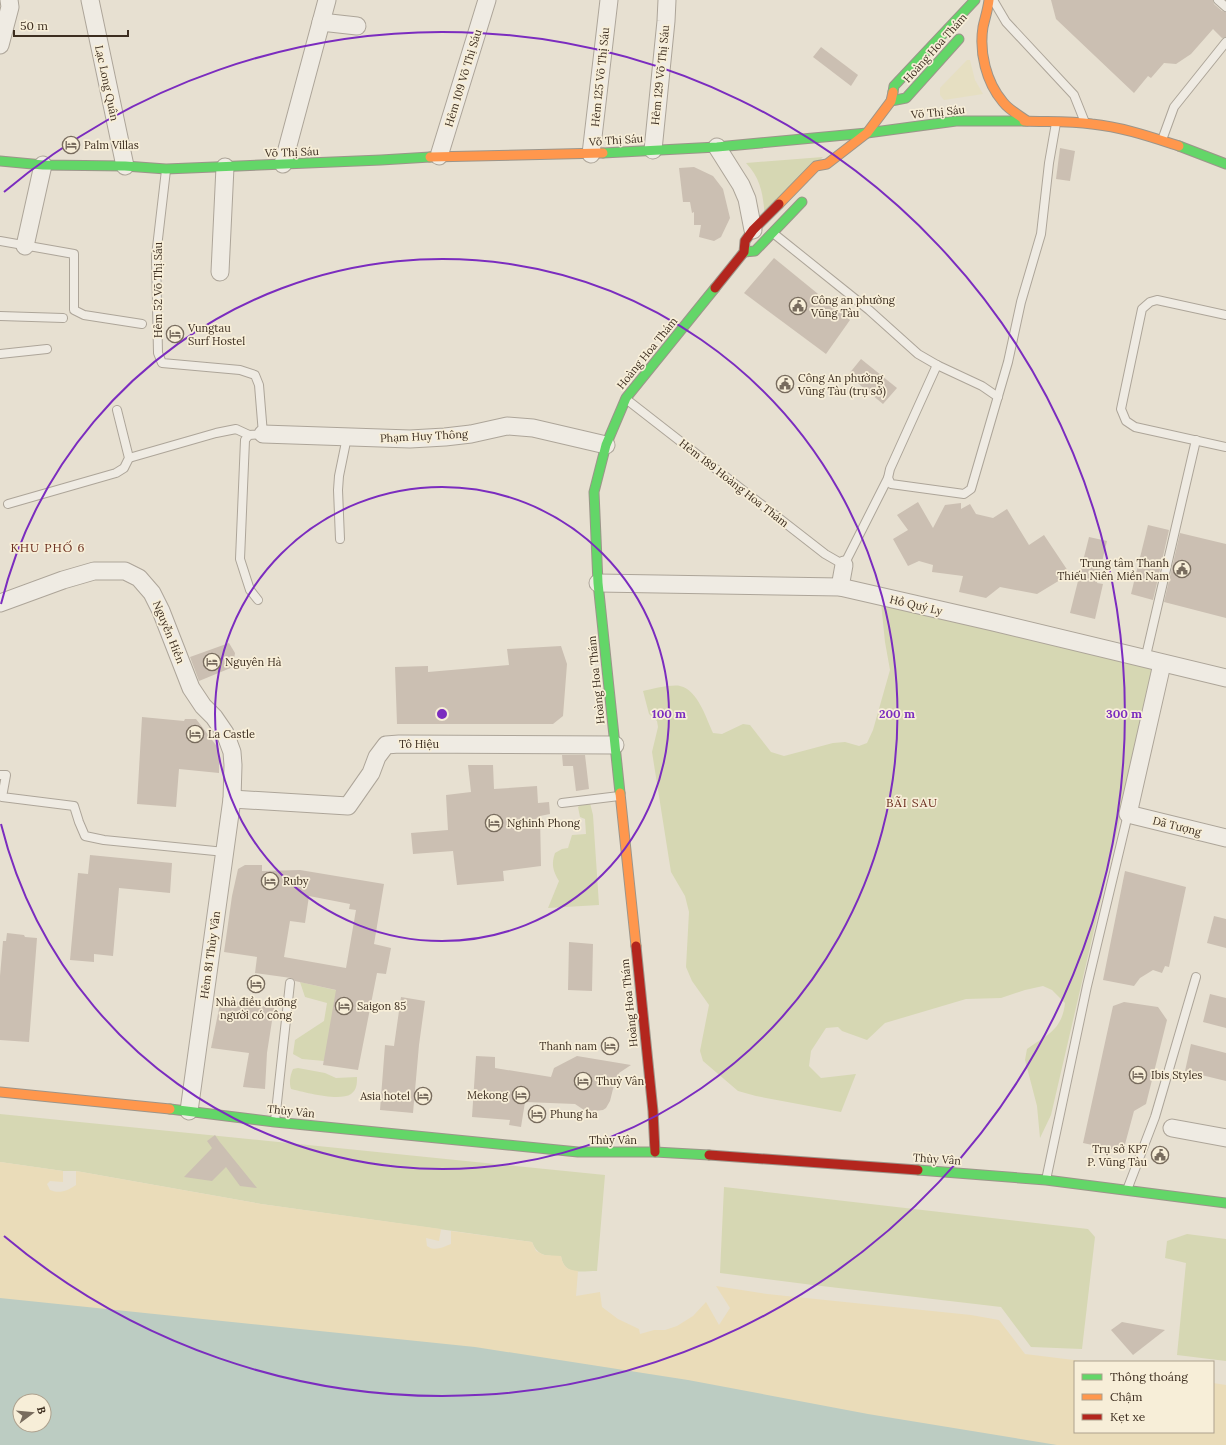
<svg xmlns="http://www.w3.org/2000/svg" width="1226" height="1445" font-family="Lora,serif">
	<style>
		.farmland { fill: #e6dfc2 }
		.green { fill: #d6d7b3 }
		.sand { fill: #eadcb9 }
		.water { fill: #bcccc2; fill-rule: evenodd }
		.building { fill: #cbbfb2; fill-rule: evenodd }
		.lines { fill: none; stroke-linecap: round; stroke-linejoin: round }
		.lane-casing { stroke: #ada599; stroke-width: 10 }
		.street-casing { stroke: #ada599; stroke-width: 19 }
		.fast-casing { stroke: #9c958a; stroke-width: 11 }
		.slow-casing { stroke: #9c958a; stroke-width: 11 }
		.jam-casing { stroke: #9c958a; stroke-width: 11 }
		.lane { stroke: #efebe3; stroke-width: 8 }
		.street { stroke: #efebe3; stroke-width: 17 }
		.fast { stroke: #63d668; stroke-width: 9 }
		.slow { stroke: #ff974d; stroke-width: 9 }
		.jam { stroke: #b3261e; stroke-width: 9 }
		.ring { fill: none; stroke: #7b2cbf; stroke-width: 2 }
		.labels { text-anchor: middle; stroke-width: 3.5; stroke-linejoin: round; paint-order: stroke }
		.street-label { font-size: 11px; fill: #3d2e20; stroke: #f7eed8 }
		.poi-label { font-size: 11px; fill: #3d2e20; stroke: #f7eed8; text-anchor: start }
		.neighbourhood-label { font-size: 12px; letter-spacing: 1px; fill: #6b2e1e; stroke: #f7eed8 }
		.centre { fill: #7b2cbf; stroke: #f7eed8; stroke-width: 2 }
		.ring-label { font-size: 12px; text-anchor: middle; font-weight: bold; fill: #7b2cbf; stroke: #f7eed8; stroke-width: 3.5; stroke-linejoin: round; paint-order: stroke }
	</style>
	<rect width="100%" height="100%" fill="#e7e0d1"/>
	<!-- farmland -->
	<path class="farmland" d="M 967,60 L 970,60 L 975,80 L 983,94 L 944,100 L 940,95 L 940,88 Z"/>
	<!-- green -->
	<g class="green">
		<path d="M 823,157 L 765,218 C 763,196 762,180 746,163 Z"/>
		<path d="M 881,603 L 1155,668 L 1051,1115 L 1040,1138 L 1037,1106 L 1025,1060 L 1027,1049 C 1047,1035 1062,1030 1065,1003 L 1052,990 L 1043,986 L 1025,990 L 1001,998 L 966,999 L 885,1023 L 867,1040 L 842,1031 L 838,1027 L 826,1028 L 811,1051 L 809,1066 L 821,1078 L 856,1074 L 841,1112 L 756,1096 L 738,1091 L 703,1061 L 700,1051 L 709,1005 L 692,981 L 686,967 L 689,912 L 685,896 L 671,872 L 652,752 L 658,727 L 657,721 L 649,714 L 643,691 C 651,689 673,684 680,686 C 698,690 706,718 713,733 L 722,734 L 743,724 L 750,725 L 771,752 L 784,756 L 833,743 L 845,742 L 859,746 L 867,743 L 873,730 L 890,670 L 885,642 Z"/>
		<path d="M 584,802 L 590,803 L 593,815 L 599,905 L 548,908 L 559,881 C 553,871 551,864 555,853 L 562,849 L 568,848 L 572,835 L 586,834 L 585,819 L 580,817 L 578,807 Z"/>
		<path d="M 300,982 L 348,993 L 324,1061 L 302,1059 L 293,1054 L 295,1040 L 324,1021 L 327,1003 L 305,997 Z"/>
		<path d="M 298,1068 L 325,1073 L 336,1078 L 357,1077 C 357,1083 357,1090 351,1094 C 339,1102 304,1092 291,1089 C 289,1082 290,1076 293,1069 Z"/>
		<path d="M 0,1114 L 605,1175 L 597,1271 C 581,1271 564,1276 561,1256 C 547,1256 538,1257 532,1242 L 261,1204 L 76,1171 L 63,1171 L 0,1162 Z"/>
		<path d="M 724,1187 L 1088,1229 L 1095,1237 L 1082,1349 L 1031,1347 L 1001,1307 L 813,1285 L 720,1273 Z"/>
		<path d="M 1187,1234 L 1226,1239 L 1226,1361 L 1177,1355 L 1186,1263 L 1165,1258 L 1167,1241 Z"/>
	</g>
	<!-- sand -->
	<path class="sand" d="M 0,1162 L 63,1171 L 63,1182 L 50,1181 L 47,1184 L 50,1190 C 60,1194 67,1191 76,1185 L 76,1171 L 261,1204 L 441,1229 L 439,1241 L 426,1238 L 427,1246 C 435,1252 443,1247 451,1244 L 451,1231 L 532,1242 L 536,1251 L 544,1255 L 561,1256 C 563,1267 567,1270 578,1271 L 576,1296 L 600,1292 L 602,1307 L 618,1319 L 639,1329 L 640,1334 L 654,1330 L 665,1330 L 677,1326 L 693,1316 L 706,1302 L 719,1325 L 730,1308 L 716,1286 L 767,1294 L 971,1315 L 999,1320 L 1025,1354 L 1090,1362 L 1075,1362 L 1075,1432 L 1213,1432 L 1213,1383 L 1226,1385 L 1226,1445 L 326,1445 L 44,1401 L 20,1401 L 0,1416 Z"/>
	<!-- water -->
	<path class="water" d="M 0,1298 L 475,1347 L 688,1380 L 868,1414 L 1057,1445 L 0,1445 ZM 20,1401 L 44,1401 L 44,1425 L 20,1425 Z"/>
	<!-- building -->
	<g class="building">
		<path d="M 1051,0 L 1213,0 L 1214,4 L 1222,11 L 1226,12 L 1226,37 L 1222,38 L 1213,29 L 1191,54 L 1176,64 L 1164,63 L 1151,78 L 1148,76 L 1134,93 L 1056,19 Z"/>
		<path d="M 821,47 L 858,75 L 851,86 L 813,57 Z"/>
		<path d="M 1060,148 L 1075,151 L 1070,181 L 1056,179 Z"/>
		<path d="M 694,167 L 713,176 L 723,189 L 730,218 L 721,237 L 714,241 L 699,237 L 701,225 L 694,225 L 694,212 L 692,213 L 690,202 L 683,202 L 679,168 Z"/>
		<path d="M 774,258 L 850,320 L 826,354 L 744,293 Z"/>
		<path d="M 861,359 L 897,388 L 883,404 L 848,375 Z"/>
		<path d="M 918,502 L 933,528 L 945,505 L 961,503 L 961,509 L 970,504 L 976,514 L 993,518 L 1007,509 L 1029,545 L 1044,535 L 1070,574 L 1037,594 L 1000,587 L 986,598 L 959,592 L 963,576 L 932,572 L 933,565 L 919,561 L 908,566 L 893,539 L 908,530 L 897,515 Z"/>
		<path d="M 1148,525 L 1169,530 L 1153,600 L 1131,594 Z"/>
		<path d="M 1180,533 L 1226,544 L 1226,618 L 1164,602 Z"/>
		<path d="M 1089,537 L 1107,541 L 1097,583 L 1103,584 L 1095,619 L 1070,613 Z"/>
		<path d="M 229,643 L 235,653 L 233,667 L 199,681 L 190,657 Z"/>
		<path d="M 561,646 L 567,664 L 563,716 L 553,724 L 397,724 L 395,667 L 428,666 L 428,672 L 509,665 L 507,649 Z"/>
		<path d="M 142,717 L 184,721 L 185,719 L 196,719 L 219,749 L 219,773 L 179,769 L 176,807 L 137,804 Z"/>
		<path d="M 562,755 L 585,755 L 589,789 L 576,791 L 573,766 L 563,766 Z"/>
		<path d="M 468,765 L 493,765 L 494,789 L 537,786 L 538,803 L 549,802 L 550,814 L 540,816 L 541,866 L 503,871 L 504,881 L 457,885 L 453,851 L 413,854 L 411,833 L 448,830 L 446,795 L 471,792 Z"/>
		<path d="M 90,855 L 172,863 L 170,893 L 119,888 L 113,956 L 94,954 L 94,962 L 70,960 L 78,873 L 88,874 Z"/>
		<path d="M 245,865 L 262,865 L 262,871 L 300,870 L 384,884 L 374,944 L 391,948 L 386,974 L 377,973 L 358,1070 L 323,1065 L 336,990 L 295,981 L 291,978 L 255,973 L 257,957 L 224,952 L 232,896 L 238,869 ZM 309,896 L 350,904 L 349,909 L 356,910 L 346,968 L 284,957 L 290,921 L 305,923 Z"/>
		<path d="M 1125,871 L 1186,887 L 1169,967 L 1165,966 L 1162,973 L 1153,970 L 1140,978 L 1134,986 L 1103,980 Z"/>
		<path d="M 1214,916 L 1226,919 L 1226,948 L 1207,943 Z"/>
		<path d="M 7,933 L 24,935 L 25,937 L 37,938 L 29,1042 L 0,1040 L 0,976 L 3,941 L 6,941 Z"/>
		<path d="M 569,942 L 593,944 L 592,991 L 568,990 Z"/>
		<path d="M 1210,994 L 1226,998 L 1226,1028 L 1203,1022 Z"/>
		<path d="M 401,997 L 425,1001 L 419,1045 L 413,1113 L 380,1110 L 385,1045 L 394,1046 Z"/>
		<path d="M 221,999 L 274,1008 L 267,1053 L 265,1089 L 243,1087 L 249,1053 L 211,1048 Z"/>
		<path d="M 1124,1002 L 1158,1007 L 1167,1020 L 1146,1104 L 1134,1111 L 1124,1148 L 1116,1150 L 1083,1143 L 1113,1006 Z"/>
		<path d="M 1191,1044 L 1226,1053 L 1226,1081 L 1185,1071 Z"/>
		<path d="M 476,1056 L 495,1057 L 495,1068 L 551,1077 L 554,1068 L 577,1056 L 631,1065 L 619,1073 L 613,1089 L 610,1101 L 606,1108 L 603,1110 L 587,1112 L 575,1104 L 525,1102 L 521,1127 L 509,1125 L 510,1120 L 472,1117 Z"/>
		<path d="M 215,1135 L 219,1141 L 257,1188 L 240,1186 L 226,1167 L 212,1181 L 184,1177 L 212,1148 L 207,1141 Z"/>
		<path d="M 1122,1322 L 1165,1330 L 1133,1355 L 1111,1330 Z"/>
	</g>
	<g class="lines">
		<defs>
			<g id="lane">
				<path d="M 993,0 L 1006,22 L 1074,95 L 1084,120"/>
				<path d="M 1218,0 L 1226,7"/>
				<path d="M 1162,140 L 1174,107 L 1226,42"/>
				<path d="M 166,170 L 156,256 L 158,353 L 162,363 L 240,370 L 255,375 L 259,385 L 263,434 L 249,435 L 245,440 L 240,559 L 250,590 L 258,600"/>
				<path d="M 773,233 L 869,310 L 918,354 L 937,365 L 982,386 L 998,397"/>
				<path d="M 0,241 L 74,254 L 74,310 L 84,315 L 142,324"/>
				<path d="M 1226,315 L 1157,300 L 1150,302 L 1142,309 L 1121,409 L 1126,421 L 1135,427 L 1226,447"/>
				<path d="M 0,316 L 63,318"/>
				<path d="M 0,354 L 47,349"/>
				<path d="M 937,365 L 890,469 L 888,478 L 891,484 L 964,494 L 971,489 L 1008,362 L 1021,302 L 1041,234 L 1049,163 L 1056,123"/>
				<path d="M 626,399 L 825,554 L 844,565 L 888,478"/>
				<path d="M 129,458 L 216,433 L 236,429 L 249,435"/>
				<path d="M 8,504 L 116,473 L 124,468 L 129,458 L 117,410"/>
				<path d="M 340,539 L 338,490 L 339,476 L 347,437"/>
				<path d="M 1145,660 L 1196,440"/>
				<path d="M 0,775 L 6,775 L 2,797 L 74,806 L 79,822 L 85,836 L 104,840 L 225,852"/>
				<path d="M 562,803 L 619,796"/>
				<path d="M 275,1121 L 290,983"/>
				<path d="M 1046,1180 L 1087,986 L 1128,814"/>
				<path d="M 1127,1190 L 1155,1117 L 1196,977"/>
			</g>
			<g id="street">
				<path d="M 90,0 L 125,166"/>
				<path d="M 321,22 L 357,26"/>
				<path d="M 0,45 L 10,7 L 9,0"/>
				<path d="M 717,147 L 741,185 L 747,199 L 753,230"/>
				<path d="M 653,150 L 666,21 L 667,0"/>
				<path d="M 591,154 L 609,0"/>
				<path d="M 439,156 L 487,0"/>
				<path d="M 283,164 L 327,0"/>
				<path d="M 25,246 L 43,165"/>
				<path d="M 220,272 L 225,167"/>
				<path d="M 263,434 L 410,439 L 445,437 L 471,434 L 507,426 L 533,428 L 606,445"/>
				<path d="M 598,583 L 840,587 L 993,622 L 1226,678"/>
				<path d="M 840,587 L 844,565"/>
				<path d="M 0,603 L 63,580 L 94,571 L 125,571 L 139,578 L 152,593 L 161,611 L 191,688 L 203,706 L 214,717 L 225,733 L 232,752 L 233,765 L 232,799 L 189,1111"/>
				<path d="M 1162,664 L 1128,814 L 1226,838"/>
				<path d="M 232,799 L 348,806 L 371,773 L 377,757 L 386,745 L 399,744 L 615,745"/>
				<path d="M 1172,1128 L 1226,1138"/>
			</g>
			<g id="fast">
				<path d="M 893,92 L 894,86 L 975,0"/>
				<path d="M 891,101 L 906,98 L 959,39"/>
				<path d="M 1179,146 L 1226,164"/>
				<path d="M 603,153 L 717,147 L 867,133 L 956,121 L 1024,121"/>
				<path d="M 0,161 L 43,165 L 125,166 L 166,169 L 381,160 L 430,157"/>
				<path d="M 744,252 L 755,251 L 802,202"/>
				<path d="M 620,793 L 598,583 L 594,492 L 606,445 L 626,398 L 715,288"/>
				<path d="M 170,1109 L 275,1122 L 578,1152 L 655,1152 L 709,1155"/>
				<path d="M 918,1170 L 1046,1180 L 1226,1203"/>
			</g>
			<g id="slow">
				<path d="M 989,0 C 988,9 985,18 983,27 C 979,52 986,82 1003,102 C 1009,110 1019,115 1027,121"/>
				<path d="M 1024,121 C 1047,122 1069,121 1092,124 C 1122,127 1151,137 1179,146"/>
				<path d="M 430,157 L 603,153"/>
				<path d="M 779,204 L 816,166 L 827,164 L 867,133 L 891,101 L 893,92"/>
				<path d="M 620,793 L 636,946"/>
				<path d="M 0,1092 L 170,1109"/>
			</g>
			<g id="jam">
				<path d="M 715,288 L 744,252 L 745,241 L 753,230 L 779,204"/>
				<path d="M 636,946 L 653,1111 L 655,1152"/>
				<path d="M 709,1155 L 918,1170"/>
			</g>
		</defs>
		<!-- lane casing -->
		<use href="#lane" class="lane-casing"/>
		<!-- street casing -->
		<use href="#street" class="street-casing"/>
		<!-- fast casing -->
		<use href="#fast" class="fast-casing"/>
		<!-- slow casing -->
		<use href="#slow" class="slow-casing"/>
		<!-- jam casing -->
		<use href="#jam" class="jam-casing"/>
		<!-- lane -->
		<use href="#lane" class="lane"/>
		<!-- street -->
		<use href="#street" class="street"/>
		<!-- fast -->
		<use href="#fast" class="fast"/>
		<!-- slow -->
		<use href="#slow" class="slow"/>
		<!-- jam -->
		<use href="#jam" class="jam"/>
	</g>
	<!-- distance rings -->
	<g class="ring">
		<circle cx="442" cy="714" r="227"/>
		<path d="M1 604A455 455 0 1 1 1 824"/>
		<path d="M4 192A682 682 0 1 1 4 1236"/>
	</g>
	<!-- icons -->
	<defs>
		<symbol id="hotel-ring" viewBox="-11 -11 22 22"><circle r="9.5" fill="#f7eed8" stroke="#786c5e" stroke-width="1.5"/><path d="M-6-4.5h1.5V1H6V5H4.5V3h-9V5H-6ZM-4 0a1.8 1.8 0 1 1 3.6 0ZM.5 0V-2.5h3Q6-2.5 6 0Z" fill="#786c5e"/></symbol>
		<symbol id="civic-ring" viewBox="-11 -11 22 22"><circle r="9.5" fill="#f7eed8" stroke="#786c5e" stroke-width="1.5"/><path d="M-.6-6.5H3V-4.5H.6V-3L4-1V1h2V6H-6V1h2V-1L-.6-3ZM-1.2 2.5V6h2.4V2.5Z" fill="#786c5e"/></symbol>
	</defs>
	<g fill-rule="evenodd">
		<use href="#hotel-ring" x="61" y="135" width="20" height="20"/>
		<use href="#civic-ring" x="788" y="296" width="20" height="20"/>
		<use href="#hotel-ring" x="165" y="324" width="20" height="20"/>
		<use href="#civic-ring" x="775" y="374" width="20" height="20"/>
		<use href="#civic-ring" x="1172" y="559" width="20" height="20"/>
		<use href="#hotel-ring" x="202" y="652" width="20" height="20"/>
		<use href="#hotel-ring" x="185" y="724" width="20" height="20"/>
		<use href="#hotel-ring" x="484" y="813" width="20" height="20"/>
		<use href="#hotel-ring" x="260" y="871" width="20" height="20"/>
		<use href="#hotel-ring" x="246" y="974" width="20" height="20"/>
		<use href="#hotel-ring" x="334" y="996" width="20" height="20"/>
		<use href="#hotel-ring" x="600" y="1036" width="20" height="20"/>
		<use href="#hotel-ring" x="1128" y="1065" width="20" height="20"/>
		<use href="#hotel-ring" x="573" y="1071" width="20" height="20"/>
		<use href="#hotel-ring" x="511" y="1085" width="20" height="20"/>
		<use href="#hotel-ring" x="413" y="1086" width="20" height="20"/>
		<use href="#hotel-ring" x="527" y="1104" width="20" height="20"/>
		<use href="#civic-ring" x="1150" y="1145" width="20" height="20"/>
	</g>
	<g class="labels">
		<!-- street labels -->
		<g class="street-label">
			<text transform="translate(935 48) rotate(-48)" y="4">Hoàng Hoa Thám</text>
			<text transform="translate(660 75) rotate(-84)" y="4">Hẻm 129 Võ Thị Sáu</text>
			<text transform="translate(600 77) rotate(-84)" y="4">Hẻm 125 Võ Thị Sáu</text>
			<text transform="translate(463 78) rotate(-73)" y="4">Hẻm 109 Võ Thị Sáu</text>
			<text transform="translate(107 83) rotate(78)" y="4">Lạc Long Quân</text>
			<text transform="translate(938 112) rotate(-6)" y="4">Võ Thị Sáu</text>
			<text transform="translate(616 140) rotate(-4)" y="4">Võ Thị Sáu</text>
			<text transform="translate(292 152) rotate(-2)" y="4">Võ Thị Sáu</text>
			<text transform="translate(158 290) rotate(-90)" y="4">Hẻm 52 Võ Thị Sáu</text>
			<text transform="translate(647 353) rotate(-51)" y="4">Hoàng Hoa Thám</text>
			<text transform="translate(424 436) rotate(-3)" y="4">Phạm Huy Thông</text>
			<text transform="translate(734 483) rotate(38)" y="4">Hẻm 189 Hoàng Hoa Thám</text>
			<text transform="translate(916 605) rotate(13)" y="4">Hồ Quý Ly</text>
			<text transform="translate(169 632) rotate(68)" y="4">Nguyễn Hiền</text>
			<text transform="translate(596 680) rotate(-96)" y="4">Hoàng Hoa Thám</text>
			<text x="419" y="748">Tô Hiệu</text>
			<text transform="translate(1177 826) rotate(14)" y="4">Dã Tượng</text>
			<text transform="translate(210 955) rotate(-82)" y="4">Hẻm 81 Thùy Vân</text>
			<text transform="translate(629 1003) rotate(-96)" y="4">Hoàng Hoa Thám</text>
			<text transform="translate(291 1111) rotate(6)" y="4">Thùy Vân</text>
			<text x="613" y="1144">Thùy Vân</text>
			<text transform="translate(937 1159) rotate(4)" y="4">Thùy Vân</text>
		</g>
		<!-- poi labels -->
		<g class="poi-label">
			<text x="84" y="149">Palm Villas</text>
			<text x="811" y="304">Công an phường<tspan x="811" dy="13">Vũng Tàu</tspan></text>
			<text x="188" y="332">Vungtau<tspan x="188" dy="13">Surf Hostel</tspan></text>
			<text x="798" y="382">Công An phường<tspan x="798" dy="13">Vũng Tàu (trụ sở)</tspan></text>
			<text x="1169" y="567" text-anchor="end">Trung tâm Thanh<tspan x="1169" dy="13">Thiếu Niên Miền Nam</tspan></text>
			<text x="225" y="666">Nguyên Hà</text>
			<text x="208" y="738">La Castle</text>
			<text x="507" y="827">Nghinh Phong</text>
			<text x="283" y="885">Ruby</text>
			<text x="256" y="1006" text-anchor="middle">Nhà điều dưỡng<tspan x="256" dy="13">người có công</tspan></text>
			<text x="357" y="1010">Saigon 85</text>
			<text x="597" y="1050" text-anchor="end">Thanh nam</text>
			<text x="1151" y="1079">Ibis Styles</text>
			<text x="596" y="1085">Thuỳ Vân</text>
			<text x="508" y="1099" text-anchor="end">Mekong</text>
			<text x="410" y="1100" text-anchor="end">Asia hotel</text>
			<text x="550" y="1118">Phung ha</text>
			<text x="1147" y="1153" text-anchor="end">Trụ sở KP7<tspan x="1147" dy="13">P. Vũng Tàu</tspan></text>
		</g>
		<!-- neighbourhood labels -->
		<g class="neighbourhood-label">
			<text x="48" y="552">KHU PHỐ 6</text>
			<text x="912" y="807">BÃI SAU</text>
		</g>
	</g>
	<circle cx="442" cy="714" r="6" class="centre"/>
	<g class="ring-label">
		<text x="669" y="718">100 m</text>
		<text x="897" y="718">200 m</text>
		<text x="1124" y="718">300 m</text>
	</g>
	<!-- legend -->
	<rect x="1074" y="1361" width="140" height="72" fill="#f7eed8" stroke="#ada18e"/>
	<rect x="1082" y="1374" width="20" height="6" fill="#63d668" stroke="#ada18e"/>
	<text x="1110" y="1381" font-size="12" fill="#3d2e20">Thông thoáng</text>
	<rect x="1082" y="1394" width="20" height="6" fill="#ff974d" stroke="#ada18e"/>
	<text x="1110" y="1401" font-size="12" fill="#3d2e20">Chậm</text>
	<rect x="1082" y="1414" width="20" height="6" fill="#b3261e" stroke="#ada18e"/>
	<text x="1110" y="1421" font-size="12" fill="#3d2e20">Kẹt xe</text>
	<!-- north arrow -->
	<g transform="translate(32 1413) rotate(74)"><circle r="19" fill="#f7eed8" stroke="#ada18e"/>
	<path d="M0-3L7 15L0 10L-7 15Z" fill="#786c5e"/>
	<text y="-6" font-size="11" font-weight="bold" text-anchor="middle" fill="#3d2e20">B</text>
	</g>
	<!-- scale -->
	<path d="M14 30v6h114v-6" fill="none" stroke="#3d2e20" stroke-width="2"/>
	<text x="20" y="30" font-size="12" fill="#3d2e20" stroke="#f7eed8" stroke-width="3" paint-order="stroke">50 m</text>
</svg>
